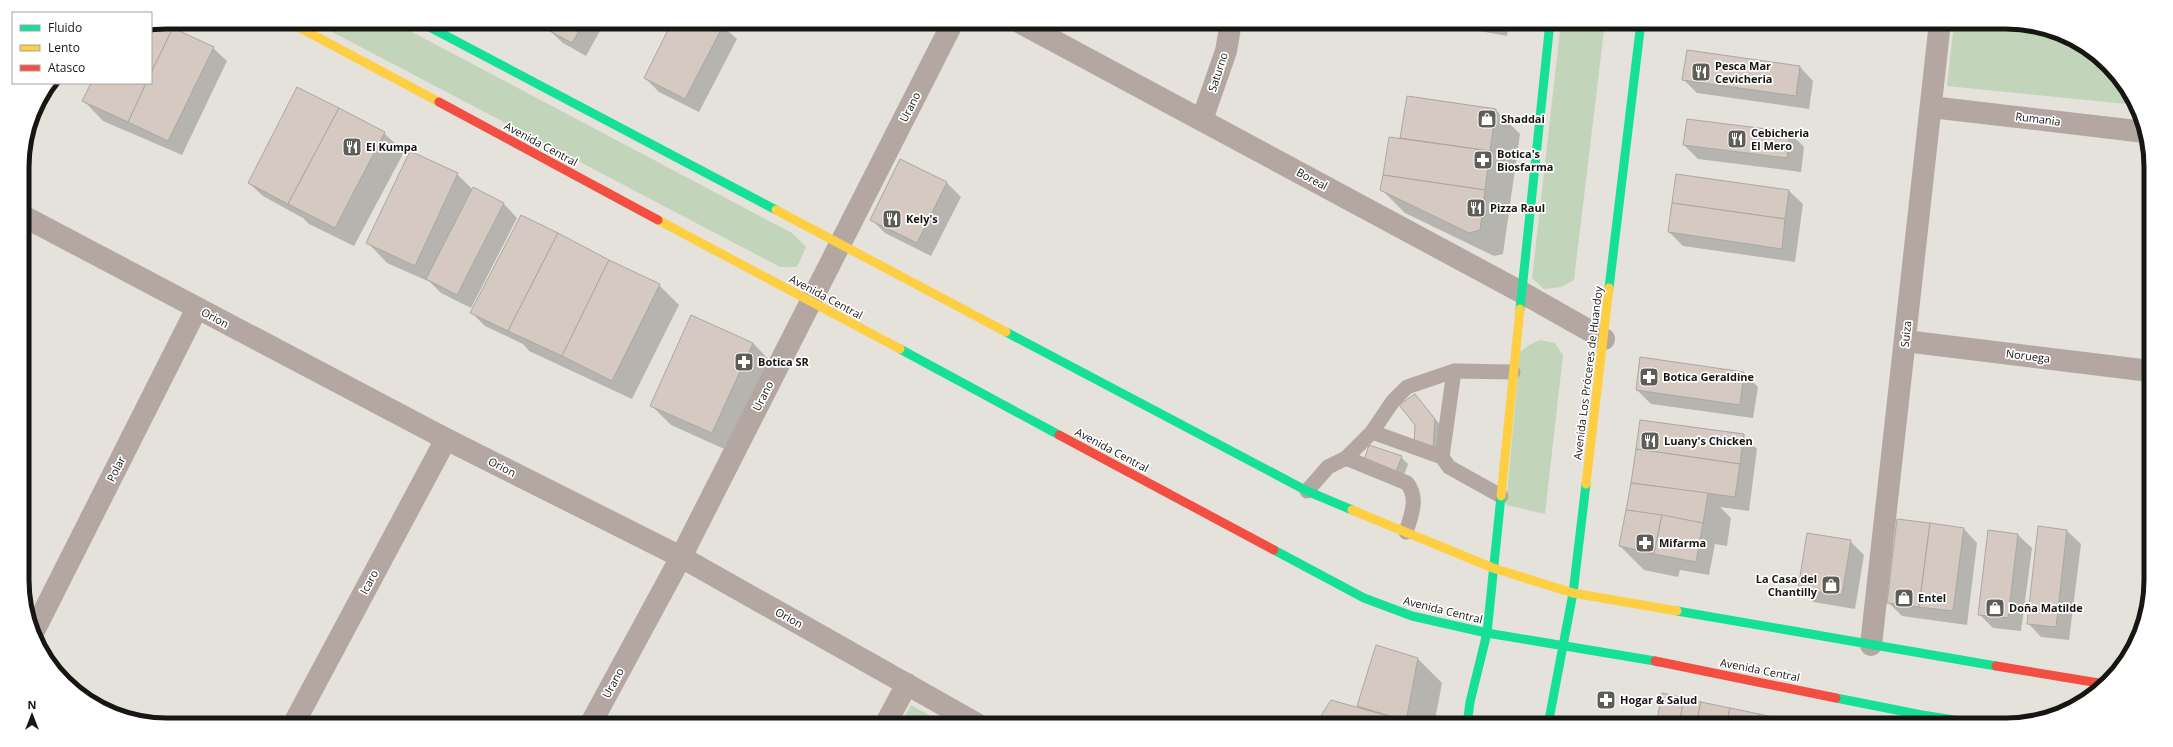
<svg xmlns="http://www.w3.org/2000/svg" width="2173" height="747" font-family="'Open Sans',sans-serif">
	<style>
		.green { fill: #c2d5ba }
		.shadow { fill: #0003 }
		.building { fill: #d6c9c2; stroke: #aaa7a3 }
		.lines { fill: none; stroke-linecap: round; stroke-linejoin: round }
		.lane { stroke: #b4a7a1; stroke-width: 15 }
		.street { stroke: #b4a7a1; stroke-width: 22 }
		.fast { stroke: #16e098; stroke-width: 9 }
		.slow { stroke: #ffcf43; stroke-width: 9 }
		.jam { stroke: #f24e42; stroke-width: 9 }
		.labels { text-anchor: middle; stroke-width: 3.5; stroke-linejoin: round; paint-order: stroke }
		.poi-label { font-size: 11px; font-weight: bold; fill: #181612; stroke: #fff; text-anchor: start }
		.street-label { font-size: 11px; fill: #181612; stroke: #fff }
		.rim { fill: none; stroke: #181612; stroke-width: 5 }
	</style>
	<rect width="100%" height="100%" fill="#e4e2db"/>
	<!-- green -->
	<g class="green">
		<path d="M 313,22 L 393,22 L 792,233 L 806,247 L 797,267 L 780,267 Z"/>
		<path d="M 1561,22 L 1605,22 L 1574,280 L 1561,287 L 1544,289 L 1532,278 Z"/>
		<path d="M 1954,22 L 2006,22 L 2053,30 L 2115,72 L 2137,105 L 1947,86 Z"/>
		<path d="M 1540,340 L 1555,343 L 1563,355 L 1545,514 L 1506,505 L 1520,352 L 1529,345 Z"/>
		<path d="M 911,705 L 947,725 L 900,725 Z"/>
	</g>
	<!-- shadow -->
	<g class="shadow">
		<path d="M 553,22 L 605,22 L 586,56 L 563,43 L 549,30 Z"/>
		<path d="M 673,22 L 718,22 L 737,39 L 699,112 L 659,92 L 645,78 Z"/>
		<path d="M 1430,22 L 1509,22 L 1507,36 Z"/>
		<path d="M 161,23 L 213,48 L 227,61 L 182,155 L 103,121 L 84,101 L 92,83 L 151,83 L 151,25 Z"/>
		<path d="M 1800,67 L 1813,81 L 1809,109 L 1697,93 L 1683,79 Z"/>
		<path d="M 1408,97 L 1496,110 L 1520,134 L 1503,254 L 1494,256 L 1405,213 L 1381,189 L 1401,139 Z"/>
		<path d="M 1688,120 L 1790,133 L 1804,147 L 1801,172 L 1698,159 L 1684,145 Z"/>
		<path d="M 384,133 L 404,152 L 354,246 L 309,224 L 303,218 L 263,196 L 249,183 Z"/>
		<path d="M 900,160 L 947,183 L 961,197 L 931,256 L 885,233 L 871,219 Z"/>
		<path d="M 457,174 L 473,190 L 504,204 L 517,218 L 471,308 L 441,293 L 430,282 L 387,263 L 368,243 Z"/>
		<path d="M 1789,191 L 1803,204 L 1795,262 L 1683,246 L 1669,232 Z"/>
		<path d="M 521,216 L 659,285 L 679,305 L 632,399 L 529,351 L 523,344 L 485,326 L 471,312 Z"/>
		<path d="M 753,343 L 772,363 L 731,452 L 671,425 L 651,405 Z"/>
		<path d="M 1744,373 L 1758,387 L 1753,418 L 1651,404 L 1637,390 Z"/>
		<path d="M 1415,395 L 1442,427 L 1439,454 L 1417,425 Z"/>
		<path d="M 1743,435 L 1757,449 L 1749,511 L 1720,507 L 1731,518 L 1727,546 L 1715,544 L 1709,575 L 1680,570 L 1678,577 L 1644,570 L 1620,546 L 1632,483 Z"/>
		<path d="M 1401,457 L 1408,464 L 1401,483 L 1370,472 Z"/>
		<path d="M 1964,529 L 1977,543 L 1967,625 L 1902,616 L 1888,602 Z"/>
		<path d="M 2067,531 L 2081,544 L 2069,640 L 2041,637 L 2028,623 Z"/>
		<path d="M 2018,535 L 2032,548 L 2021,631 L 1993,628 L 1979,614 Z"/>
		<path d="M 1850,541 L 1864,555 L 1855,609 L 1813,602 L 1799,588 Z"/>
		<path d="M 1418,659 L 1442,683 L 1434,725 L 1317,725 L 1359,707 L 1358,706 Z"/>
		<path d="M 1758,715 L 1803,725 L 1657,725 Z"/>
		<path d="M 1619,719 L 1653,725 L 1618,725 Z"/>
	</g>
	<!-- building -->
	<g class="building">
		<path d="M 552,22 L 584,22 L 572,43 L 548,30 Z"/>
		<path d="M 672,22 L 720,22 L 724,24 L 685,99 L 644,78 Z"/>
		<path d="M 163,23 L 173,28 L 151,73 L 151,25 Z"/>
		<path d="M 173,28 L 214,47 L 168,141 L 128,122 L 146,83 L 151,83 L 151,73 Z"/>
		<path d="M 1687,50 L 1800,66 L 1796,96 L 1682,80 Z"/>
		<path d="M 91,83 L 146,83 L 128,122 L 82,101 Z"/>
		<path d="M 297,87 L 339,108 L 288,204 L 248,183 Z"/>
		<path d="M 1407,96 L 1496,109 L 1490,151 L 1400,138 Z"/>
		<path d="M 339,108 L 385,132 L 335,228 L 288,204 Z"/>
		<path d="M 1687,119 L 1790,132 L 1787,158 L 1683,145 Z"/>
		<path d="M 1389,137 L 1490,151 L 1485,190 L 1383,175 Z"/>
		<path d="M 410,151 L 458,173 L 415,266 L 366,243 Z"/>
		<path d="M 900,159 L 947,182 L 917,243 L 870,220 Z"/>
		<path d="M 1676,174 L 1789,190 L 1785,219 L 1672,203 Z"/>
		<path d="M 1383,175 L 1485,190 L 1480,230 L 1469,233 L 1380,190 Z"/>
		<path d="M 473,187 L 504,203 L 457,295 L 426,279 Z"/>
		<path d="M 1672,203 L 1785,219 L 1782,249 L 1668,232 Z"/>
		<path d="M 521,215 L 558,233 L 508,331 L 470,313 Z"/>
		<path d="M 558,233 L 609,260 L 562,356 L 508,331 Z"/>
		<path d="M 609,260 L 660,284 L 612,381 L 562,356 Z"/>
		<path d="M 691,315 L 753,343 L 712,433 L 650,406 Z"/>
		<path d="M 1640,357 L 1744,372 L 1740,405 L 1636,390 Z"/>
		<path d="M 1415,394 L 1435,419 L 1433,448 L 1414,446 L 1415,425 L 1399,405 Z"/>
		<path d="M 1640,420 L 1744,434 L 1740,464 L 1636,449 Z"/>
		<path d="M 1369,445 L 1402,456 L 1394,477 L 1362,466 Z"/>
		<path d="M 1636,449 L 1740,464 L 1735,497 L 1631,483 Z"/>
		<path d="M 1631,483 L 1708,493 L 1703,523 L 1626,510 Z"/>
		<path d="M 1626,510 L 1662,515 L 1654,554 L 1619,546 Z"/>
		<path d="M 1662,515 L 1703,523 L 1696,562 L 1654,554 Z"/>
		<path d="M 1897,519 L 1930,523 L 1919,607 L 1887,603 Z"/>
		<path d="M 1930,523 L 1964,528 L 1953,611 L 1919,607 Z"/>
		<path d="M 2038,526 L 2067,530 L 2056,627 L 2027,624 Z"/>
		<path d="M 1988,530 L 2018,534 L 2008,618 L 1978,615 Z"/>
		<path d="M 1807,533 L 1851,540 L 1842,595 L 1798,589 Z"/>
		<path d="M 1376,645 L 1418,658 L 1406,721 L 1357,706 Z"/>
		<path d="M 1662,693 L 1684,698 L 1679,725 L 1656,725 Z"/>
		<path d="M 1684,698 L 1701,702 L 1696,725 L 1679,725 Z"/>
		<path d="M 1331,700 L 1406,721 L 1406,725 L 1315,725 Z"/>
		<path d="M 1701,702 L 1730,708 L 1726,725 L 1696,725 Z"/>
		<path d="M 1730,708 L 1759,714 L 1756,725 L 1726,725 Z"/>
		<path d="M 1759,714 L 1792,721 L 1791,725 L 1756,725 Z"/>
		<path d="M 1619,718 L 1655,724 L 1617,725 Z"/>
	</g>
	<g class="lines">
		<!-- lane -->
		<g class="lane">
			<path d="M 1372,432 L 1442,457 L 1449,467 L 1501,496"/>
			<path d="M 1442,457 L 1454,371"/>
			<path d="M 1346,458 L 1407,483 C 1419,498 1411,516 1406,532"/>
			<path d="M 1307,491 L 1328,467 L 1346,458 L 1372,432 L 1393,401 L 1407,387 L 1454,371 L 1513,372"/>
		</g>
		<!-- street -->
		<g class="street">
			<path d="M 1019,22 L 1521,292 L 1604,339"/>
			<path d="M 1931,107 L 2145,132"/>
			<path d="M 1202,120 L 1226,51 L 1231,22"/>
			<path d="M 23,216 L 446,439 L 681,557 L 979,725"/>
			<path d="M 1905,341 L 2150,371"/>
			<path d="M 35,629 L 197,308"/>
			<path d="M 1871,645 L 1940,22"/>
			<path d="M 293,725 L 446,439"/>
			<path d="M 590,725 L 681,557 L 953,22"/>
			<path d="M 885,725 L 907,684"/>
		</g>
		<!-- fast -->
		<g class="fast">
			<path d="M 420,22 L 776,210"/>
			<path d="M 1609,288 L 1641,22"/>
			<path d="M 1520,309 L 1550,22"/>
			<path d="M 1006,332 L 1307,491 L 1352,510"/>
			<path d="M 900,349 L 1059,435"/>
			<path d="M 1274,550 L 1364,598 L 1412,616 L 1487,633 L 1655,661"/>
			<path d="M 1677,611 L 1996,666"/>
			<path d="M 1836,698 L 1922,715 L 1986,725"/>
			<path d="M 1467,725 L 1470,702 L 1487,633 L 1501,496"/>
			<path d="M 1548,725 L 1573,593 L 1586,484"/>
		</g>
		<!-- slow -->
		<g class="slow">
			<path d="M 289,22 L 439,102"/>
			<path d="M 776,210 L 1006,332"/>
			<path d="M 658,220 L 900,349"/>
			<path d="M 1586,484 L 1609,288"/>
			<path d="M 1501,496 L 1520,309"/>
			<path d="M 1352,510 L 1493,568 L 1573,593 L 1677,611"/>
		</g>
		<!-- jam -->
		<g class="jam">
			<path d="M 439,102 L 658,220"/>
			<path d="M 1059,435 L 1274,550"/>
			<path d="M 1655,661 L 1836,698"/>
			<path d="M 1996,666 L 2105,684"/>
		</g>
	</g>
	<!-- icons -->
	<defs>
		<symbol id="restaurant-square" viewBox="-11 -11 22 22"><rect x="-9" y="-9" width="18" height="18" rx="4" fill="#5f5d58" stroke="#fff"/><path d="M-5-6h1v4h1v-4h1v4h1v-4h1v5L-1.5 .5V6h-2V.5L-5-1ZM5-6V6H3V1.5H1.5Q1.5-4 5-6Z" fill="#fff"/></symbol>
		<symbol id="shop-square" viewBox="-11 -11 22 22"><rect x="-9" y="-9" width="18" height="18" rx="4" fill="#5f5d58" stroke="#fff"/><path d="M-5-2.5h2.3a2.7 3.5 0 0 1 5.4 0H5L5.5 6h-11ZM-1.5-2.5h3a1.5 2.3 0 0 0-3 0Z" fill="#fff"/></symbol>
		<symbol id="pharmacy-square" viewBox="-11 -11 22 22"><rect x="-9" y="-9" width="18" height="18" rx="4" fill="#5f5d58" stroke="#fff"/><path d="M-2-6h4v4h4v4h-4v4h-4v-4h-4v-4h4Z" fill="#fff"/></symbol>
	</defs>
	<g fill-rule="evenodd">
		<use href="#restaurant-square" x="1690" y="61" width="22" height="22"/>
		<use href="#shop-square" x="1476" y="108" width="22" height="22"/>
		<use href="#restaurant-square" x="1726" y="128" width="22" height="22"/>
		<use href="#restaurant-square" x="341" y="136" width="22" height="22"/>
		<use href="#pharmacy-square" x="1472" y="149" width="22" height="22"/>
		<use href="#restaurant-square" x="1465" y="197" width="22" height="22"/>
		<use href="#restaurant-square" x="881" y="208" width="22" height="22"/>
		<use href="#pharmacy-square" x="733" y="351" width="22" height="22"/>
		<use href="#pharmacy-square" x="1638" y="366" width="22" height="22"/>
		<use href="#restaurant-square" x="1639" y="430" width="22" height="22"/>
		<use href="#pharmacy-square" x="1634" y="532" width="22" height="22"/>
		<use href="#shop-square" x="1820" y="574" width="22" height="22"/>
		<use href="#shop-square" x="1893" y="587" width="22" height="22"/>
		<use href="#shop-square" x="1984" y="597" width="22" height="22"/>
		<use href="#pharmacy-square" x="1595" y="689" width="22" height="22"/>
	</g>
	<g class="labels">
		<!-- poi labels -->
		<g class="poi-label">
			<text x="1715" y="70">Pesca Mar<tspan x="1715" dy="13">Cevicheria</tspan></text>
			<text x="1501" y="123">Shaddai</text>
			<text x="1751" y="137">Cebicheria<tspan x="1751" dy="13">El Mero</tspan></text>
			<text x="366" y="151">El Kumpa</text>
			<text x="1497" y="158">Botica's<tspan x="1497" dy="13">Biosfarma</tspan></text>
			<text x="1490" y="212">Pizza Raul</text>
			<text x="906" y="223">Kely's</text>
			<text x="758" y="366">Botica SR</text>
			<text x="1663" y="381">Botica Geraldine</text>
			<text x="1664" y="445">Luany's Chicken</text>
			<text x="1659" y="547">Mifarma</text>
			<text x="1817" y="583" text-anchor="end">La Casa del<tspan x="1817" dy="13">Chantilly</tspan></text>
			<text x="1918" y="602">Entel</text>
			<text x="2009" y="612">Doña Matilde</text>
			<text x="1620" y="704">Hogar &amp; Salud</text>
		</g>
		<!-- street labels -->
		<g class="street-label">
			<text transform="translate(1218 72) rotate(-72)" y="4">Saturno</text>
			<text transform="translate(910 107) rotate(-63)" y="4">Urano</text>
			<text transform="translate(2038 119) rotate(7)" y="4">Rumania</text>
			<text transform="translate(541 144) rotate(28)" y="4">Avenida Central</text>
			<text transform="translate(1312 179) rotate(28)" y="4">Boreal</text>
			<text transform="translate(826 297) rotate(28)" y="4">Avenida Central</text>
			<text transform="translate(215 318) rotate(28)" y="4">Orion</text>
			<text transform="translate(1906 334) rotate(-84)" y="4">Suiza</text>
			<text transform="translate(2028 356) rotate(7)" y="4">Noruega</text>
			<text transform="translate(1588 373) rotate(-83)" y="4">Avenida Los Próceres de Huandoy</text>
			<text transform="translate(763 396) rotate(-63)" y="4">Urano</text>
			<text transform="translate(1112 450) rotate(28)" y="4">Avenida Central</text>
			<text transform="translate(502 467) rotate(27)" y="4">Orion</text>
			<text transform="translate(116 469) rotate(-63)" y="4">Polar</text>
			<text transform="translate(369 582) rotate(-62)" y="4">Icaro</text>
			<text transform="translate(1443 610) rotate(14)" y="4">Avenida Central</text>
			<text transform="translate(789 618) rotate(29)" y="4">Orion</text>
			<text transform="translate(1760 670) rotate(11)" y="4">Avenida Central</text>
			<text transform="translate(613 683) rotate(-62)" y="4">Urano</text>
		</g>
	</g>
	<!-- crop -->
	<path d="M0 0H2173V747H0ZM167 29H2006A138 138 0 0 1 2144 167V580A138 138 0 0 1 2006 718H167A138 138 0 0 1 29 580V167A138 138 0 0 1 167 29Z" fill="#fff" fill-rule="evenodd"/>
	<path class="rim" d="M167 29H2006A138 138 0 0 1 2144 167V580A138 138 0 0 1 2006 718H167A138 138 0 0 1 29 580V167A138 138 0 0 1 167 29Z"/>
	<!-- legend -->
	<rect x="12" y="12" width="140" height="72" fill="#ffffff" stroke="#a3a2a0"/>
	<rect x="20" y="25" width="20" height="6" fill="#16e098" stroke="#a3a2a0"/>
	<text x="48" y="32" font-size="12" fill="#181612">Fluido</text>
	<rect x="20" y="45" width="20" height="6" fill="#ffcf43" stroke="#a3a2a0"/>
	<text x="48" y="52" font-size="12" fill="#181612">Lento</text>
	<rect x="20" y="65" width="20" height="6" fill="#f24e42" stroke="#a3a2a0"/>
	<text x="48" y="72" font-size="12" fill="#181612">Atasco</text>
	<!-- north arrow -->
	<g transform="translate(32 715)" stroke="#ffffff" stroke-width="3" paint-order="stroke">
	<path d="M0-3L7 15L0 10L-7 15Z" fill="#181612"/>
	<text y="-6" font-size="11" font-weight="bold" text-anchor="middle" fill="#181612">N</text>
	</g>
</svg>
